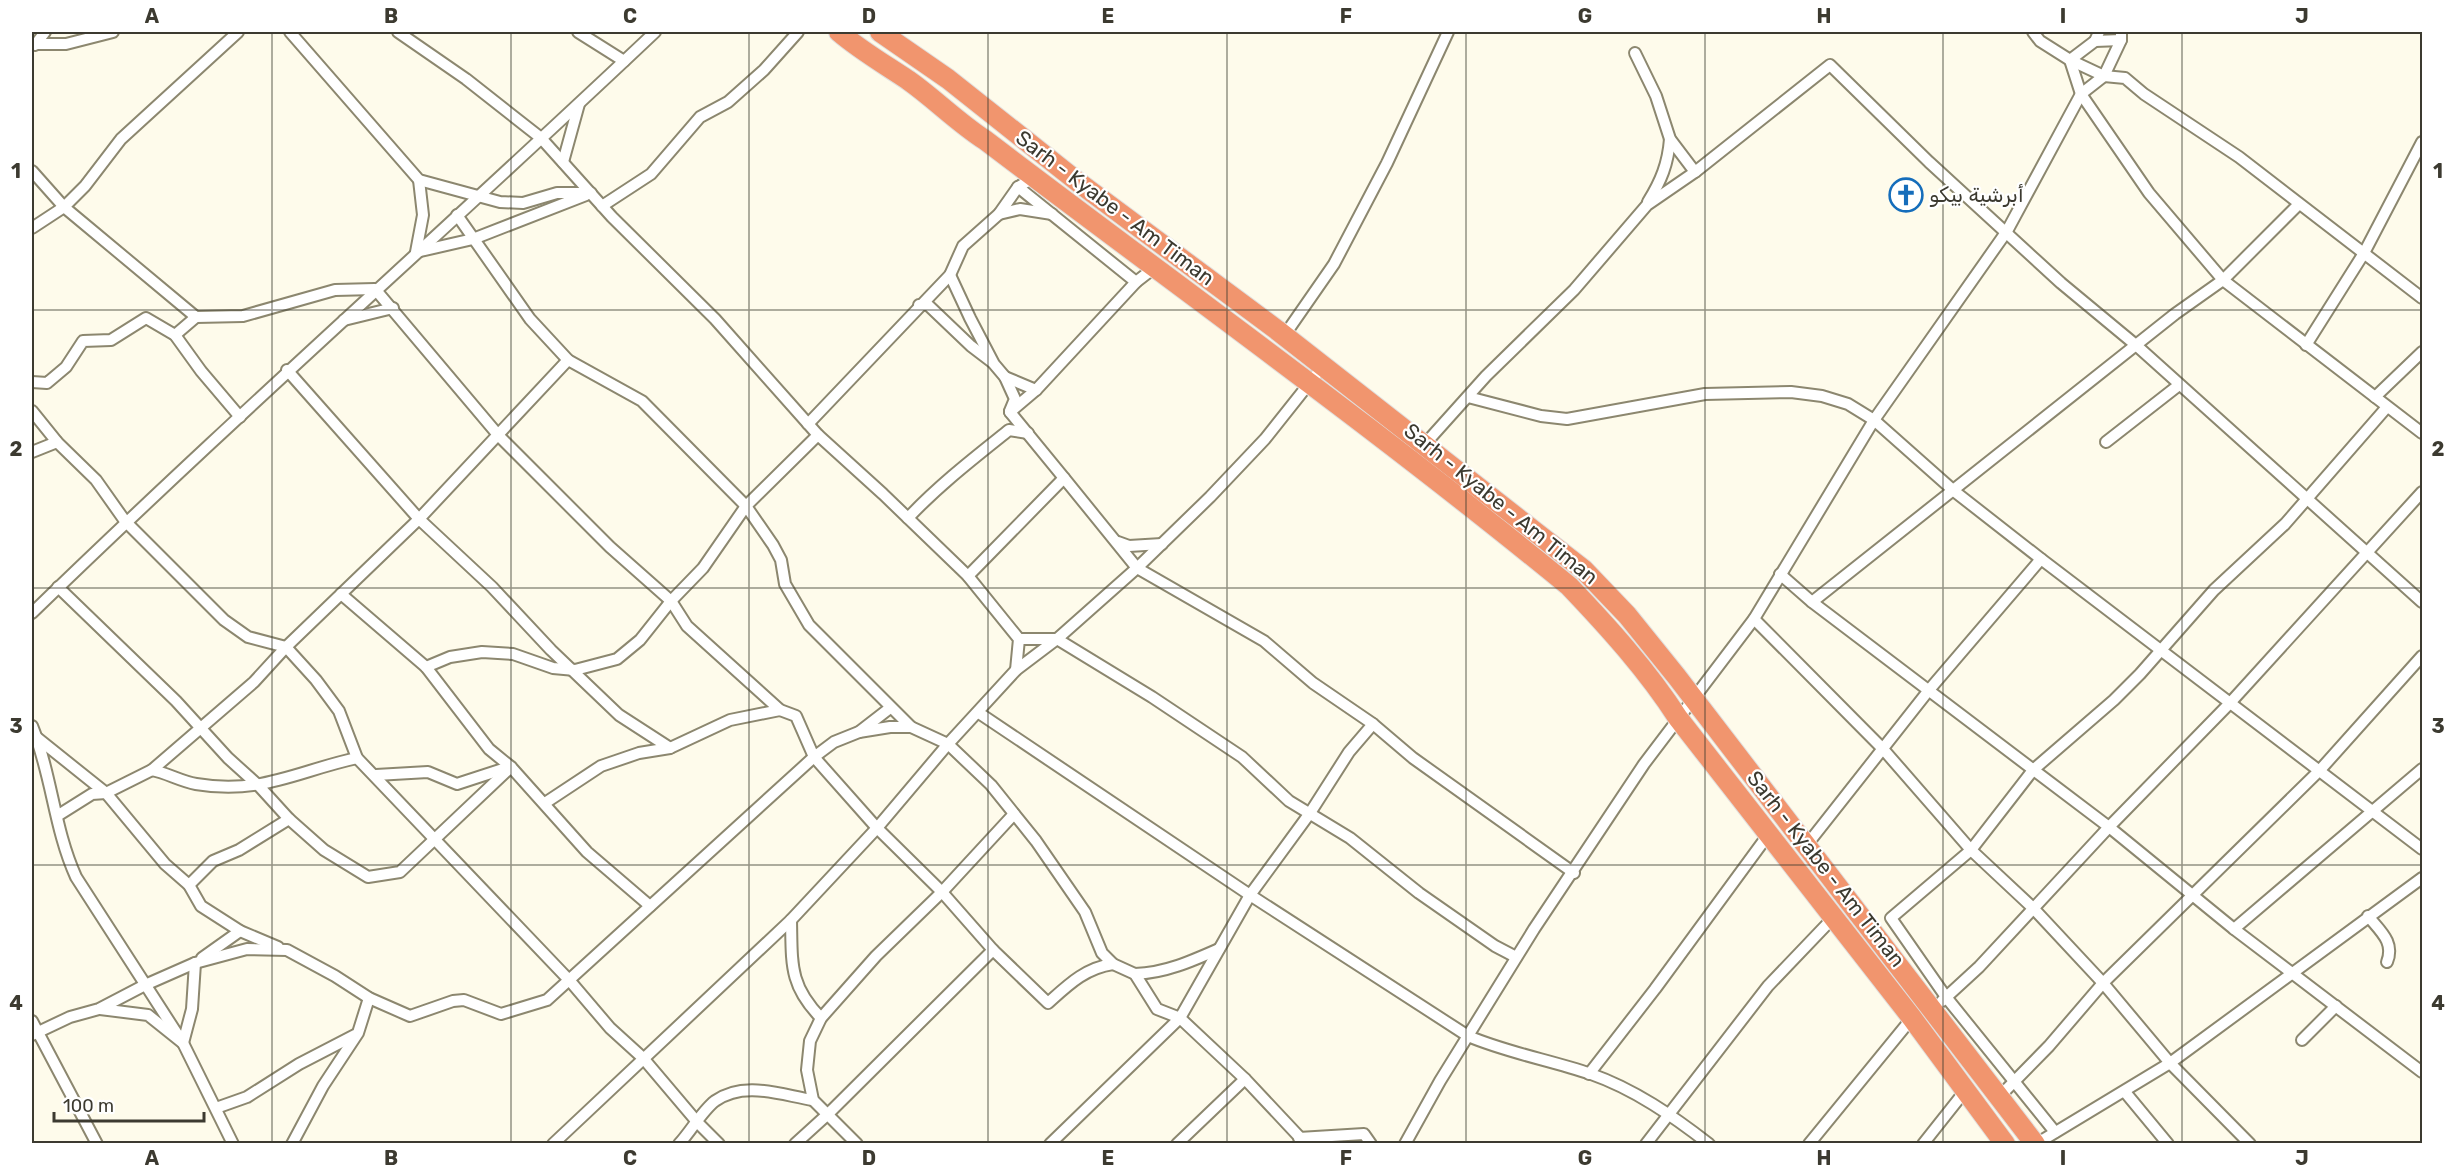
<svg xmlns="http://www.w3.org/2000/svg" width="2454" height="1175" font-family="Rubik,'Noto Naskh Arabic',sans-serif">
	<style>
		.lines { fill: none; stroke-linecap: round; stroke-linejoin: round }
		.street-casing { stroke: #8c876f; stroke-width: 14 }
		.highway-casing { stroke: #e0dfde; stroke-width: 22 }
		.street { stroke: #fff; stroke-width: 10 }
		.highway { stroke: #f1956e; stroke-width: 20 }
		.grid { fill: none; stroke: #3c3a30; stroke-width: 1.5; stroke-opacity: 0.55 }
		.labels { text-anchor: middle; stroke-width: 4.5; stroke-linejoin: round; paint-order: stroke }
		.poi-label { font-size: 21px; fill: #3c3a30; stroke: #fff; text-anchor: start }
		.street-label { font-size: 21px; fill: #3c3a30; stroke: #fff }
		.neatline { fill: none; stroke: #3c3a30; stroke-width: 2 }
		.grid-label { font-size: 20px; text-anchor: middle; font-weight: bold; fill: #3c3a30 }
	</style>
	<rect width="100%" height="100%" fill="#fefbeb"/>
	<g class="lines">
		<defs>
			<g id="street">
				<path d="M 290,32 L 419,180 L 500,202 L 523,203 L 557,193 L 591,193"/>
				<path d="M 398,32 L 466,79 L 541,138 L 612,217 L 715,319 L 818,435 L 883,494 L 968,576 L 1019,639 L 1016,670"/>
				<path d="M 578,32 L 624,61"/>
				<path d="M 2033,32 L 2040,41 L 2070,60 L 2104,76 L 2125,78 L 2144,94 L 2239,157 L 2422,298"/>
				<path d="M 2095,41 L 2121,40"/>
				<path d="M 38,44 L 66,44 L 113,32"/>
				<path d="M 35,45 L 45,32"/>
				<path d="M 1635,53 L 1656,96 L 1670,139 L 1695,172"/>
				<path d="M 2070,60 L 2081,94 L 2149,193 L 2223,280 L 2422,433"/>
				<path d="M 2070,60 L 2095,41 L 2099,32"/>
				<path d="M 563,162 L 579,104"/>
				<path d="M 32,171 L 64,207 L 196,317 L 243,316 L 335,290 L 375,289 L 499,436 L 610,547 L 671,601 L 687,626 L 780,710 L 796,716 L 814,757 L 877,828 L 942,892 L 993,950 L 1048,1003 C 1068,985 1085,968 1113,964"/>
				<path d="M 419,180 L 423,215 L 416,252 L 473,239 L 586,195"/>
				<path d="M 1018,187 L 1136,282"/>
				<path d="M 1648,202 C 1661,181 1668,164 1670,139"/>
				<path d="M 602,206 L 651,174 L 700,117 L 728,102 L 764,70 L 798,32"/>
				<path d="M 999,214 L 1020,209 L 1052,214"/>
				<path d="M 457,215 L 530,319 L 568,360 L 642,401 L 746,506 L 773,545 L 781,560 L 785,584 L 809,625 L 911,727 L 948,744 L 991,785 L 1036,841 L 1085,912 L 1102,953 L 1113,964 L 1135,974 L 1157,1009 L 1180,1018 L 1245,1079 L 1306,1144"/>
				<path d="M 32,228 L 64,207 L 85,186 L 121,139 L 238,32"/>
				<path d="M 950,275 L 970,318 L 994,364 L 1005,377 L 1015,399 L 1010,411"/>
				<path d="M 919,305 L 928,305 L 971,346 L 992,362"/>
				<path d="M 344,320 L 393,308"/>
				<path d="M 175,335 L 196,317"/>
				<path d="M 1284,336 L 1334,264 L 1387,163 L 1448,32"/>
				<path d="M 2306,345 L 2364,253 L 2422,142"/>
				<path d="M 287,370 L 419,519 L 492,587 L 551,650 L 619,715 L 670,748"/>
				<path d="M 1005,377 L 1036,390"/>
				<path d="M 32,382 L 47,383 L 66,367 L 83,341 L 111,340 L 146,318 L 175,335 L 201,371 L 240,417"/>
				<path d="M 1468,397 L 1541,416 L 1567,419 L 1705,394 L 1791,392 L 1822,396 L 1848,404 L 1874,420 L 1954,491 L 2041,559 L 2422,849"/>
				<path d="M 2375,397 L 2422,352"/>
				<path d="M 32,411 L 57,442 L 96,480 L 125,521 L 224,620 L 248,637 L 286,647 L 316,680 L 339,711 L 357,758 L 570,981 L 610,1028 L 643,1058 L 698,1123 L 719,1144"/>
				<path d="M 1010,412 L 1036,390 L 1136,282 L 1154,268"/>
				<path d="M 1010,412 L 1064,478"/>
				<path d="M 808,424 L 950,275 L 963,246 L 999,214 L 1018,187 L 1035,177"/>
				<path d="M 2106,442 L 2179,385"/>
				<path d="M 1425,444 L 1486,376 L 1574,290 L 1647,205 L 1695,172 L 1830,65 L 1929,162 L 2061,283 L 2137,346 L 2422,602"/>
				<path d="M 32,452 L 57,442"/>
				<path d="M 908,518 C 939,485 974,458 1009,430 L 1028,433"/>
				<path d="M 1118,542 L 1129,546 L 1162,544"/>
				<path d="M 1780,574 L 1812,602 L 2109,827 L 2234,929 L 2422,1072"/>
				<path d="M 968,576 L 1064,478 L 1137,568 L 1264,641 L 1313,683 L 1373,724 L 1413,758 L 1574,873"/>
				<path d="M 58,587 L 176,701 L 228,758 L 259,786 L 289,819 L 324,850 L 368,877 L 400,872 L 511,767"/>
				<path d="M 341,594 L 426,667 L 489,749 L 511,767 L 587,852 L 650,906"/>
				<path d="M 1812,602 L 2175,314 L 2223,280 L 2299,204"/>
				<path d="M 32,613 C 236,415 449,227 655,32"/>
				<path d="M 1754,619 L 1883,749 L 1971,850 L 2033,908 L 2103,983 L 2170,1063 L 2250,1144"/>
				<path d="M 1019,639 L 1057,639 L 1152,697 L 1242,757 L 1289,801 L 1350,838 L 1419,893 L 1495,946 L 1516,957"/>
				<path d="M 426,667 L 450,657 L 482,652 L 513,654 L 553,668 L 575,670 L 617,659 L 640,640 L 671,601 L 703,568 L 746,506 L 818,435"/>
				<path d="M 979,713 L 1250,895 L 1468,1036 C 1508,1053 1550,1060 1591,1074 C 1634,1089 1673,1116 1709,1144"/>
				<path d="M 32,726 C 52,775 54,829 76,877 L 183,1043 L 233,1144"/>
				<path d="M 859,732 L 890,727 L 911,727"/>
				<path d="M 36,737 L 106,793 L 165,864 L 189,885 L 201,906 L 240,931 L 278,947"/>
				<path d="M 152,770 C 167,773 180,781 196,784 C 261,795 297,771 357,758"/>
				<path d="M 376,775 L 428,772 L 457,784 L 506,768"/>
				<path d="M 545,803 L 601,766 L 639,753 L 670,748 L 730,720 L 780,710"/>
				<path d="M 57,816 L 92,794 L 106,793 L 152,770 L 254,682 L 286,647 L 419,519 L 568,360"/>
				<path d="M 1806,846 L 1929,690 L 2041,559"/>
				<path d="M 189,885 L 213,861 L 239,850 L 289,819"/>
				<path d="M 2368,916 C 2380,931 2395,942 2387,962"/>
				<path d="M 791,920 C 792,964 789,985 821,1018"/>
				<path d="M 2234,929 L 2422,769"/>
				<path d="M 202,958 L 240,931"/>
				<path d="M 1135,974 C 1165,973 1192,961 1219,949"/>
				<path d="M 1942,1001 L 1979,967 L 2109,827 L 2230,703 L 2422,492"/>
				<path d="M 100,1009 L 148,1015 L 183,1043 L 192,1009 L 195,963"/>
				<path d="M 32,1021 L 97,1144"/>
				<path d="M 32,1035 L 70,1017 L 99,1009 L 145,985 L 195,963 L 247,949 L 287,950 L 335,976 L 369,998 L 410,1016 L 453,1001 L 464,1000 L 501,1014 L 547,1000 L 814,757 L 834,742 L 859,732 L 890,708"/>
				<path d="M 2302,1040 L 2336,1006"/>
				<path d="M 1589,1074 L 1655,989 L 1768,835"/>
				<path d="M 2125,1092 L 2168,1144"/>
				<path d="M 1999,1097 L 2049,1046 L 2103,983 L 2320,770 L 2422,656"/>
				<path d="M 216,1108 L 247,1097 L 299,1064 L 355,1035"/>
				<path d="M 2055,1132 L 1946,997 L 1891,918 L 1971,850 L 2033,770 L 2114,700 L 2140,674 L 2214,590 L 2285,524 L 2387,407"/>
				<path d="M 1299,1138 L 1364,1134 L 1371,1144"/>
				<path d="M 292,1144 L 323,1086 L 358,1033 L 369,998"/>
				<path d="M 553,1144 L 791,920 L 877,828 L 948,744 L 1016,670 L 1057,639 L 1137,568 L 1210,497 L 1265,439 L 1323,366"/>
				<path d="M 679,1144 C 691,1131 702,1111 715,1101 C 744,1080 781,1095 813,1100"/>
				<path d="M 795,1144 L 828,1114 L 993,950"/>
				<path d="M 857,1144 L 813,1100 L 807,1070 L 810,1041 L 821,1018 L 876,956 L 942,892 L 1014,814"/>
				<path d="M 1050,1144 L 1180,1018 L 1250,895 L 1310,813 L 1349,752 L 1373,724"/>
				<path d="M 1177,1144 L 1245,1079"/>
				<path d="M 1405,1144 L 1440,1081 L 1534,929 L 1644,764 L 1754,619 L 1874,420 L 2007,231 L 2081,94 L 2104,76 L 2121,40 L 2121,32"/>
				<path d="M 1646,1144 L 1768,986 L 1833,918"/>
				<path d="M 1809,1144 L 1912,1018"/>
				<path d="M 1923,1144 L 1965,1091"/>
				<path d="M 2036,1144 L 2170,1063 L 2422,878"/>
			</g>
			<g id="highway">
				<path d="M 839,32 C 860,50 884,64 908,80 C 935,99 957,122 985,140 C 1180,288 1380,431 1569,586 C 1609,628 1647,670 1678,718 L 1912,1018 L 2005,1144"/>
				<path d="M 880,32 L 948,79 L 1078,182 L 1277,330 L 1584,570 L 1627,615 L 1677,677 L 2035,1144"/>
			</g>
		</defs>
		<!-- street casing -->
		<use href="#street" class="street-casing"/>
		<!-- highway casing -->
		<use href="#highway" class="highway-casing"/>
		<!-- street -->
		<use href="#street" class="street"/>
		<!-- highway -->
		<use href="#highway" class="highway"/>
	</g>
	<!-- grid -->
	<path class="grid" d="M 272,32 L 272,1144M 511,32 L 511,1144M 749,32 L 749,1144M 988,32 L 988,1144M 1227,32 L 1227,1144M 1466,32 L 1466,1144M 1705,32 L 1705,1144M 1943,32 L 1943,1144M 2182,32 L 2182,1144M 32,310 L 2422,310M 32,588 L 2422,588M 32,865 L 2422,865"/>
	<!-- icons -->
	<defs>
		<symbol id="church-ring" viewBox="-11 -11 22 22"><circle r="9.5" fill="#fff" stroke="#156dbb" stroke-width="1.5"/><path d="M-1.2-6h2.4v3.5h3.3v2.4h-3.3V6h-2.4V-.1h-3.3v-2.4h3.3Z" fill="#156dbb"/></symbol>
	</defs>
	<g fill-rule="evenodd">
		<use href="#church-ring" x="1887" y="176" width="38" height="38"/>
	</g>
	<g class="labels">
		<!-- poi labels -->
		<g class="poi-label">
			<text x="1929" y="202">أبرشية بيكو</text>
		</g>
		<!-- street labels -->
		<g class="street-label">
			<text transform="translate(1115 208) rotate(37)" y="7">Sarh - Kyabe - Am Timan</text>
			<text transform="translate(1501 504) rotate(39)" y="7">Sarh - Kyabe - Am Timan</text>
			<text transform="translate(1826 869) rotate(52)" y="7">Sarh - Kyabe - Am Timan</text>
		</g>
	</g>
	<!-- border -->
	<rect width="2454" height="1175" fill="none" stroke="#ffffff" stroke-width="66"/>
	<!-- scale -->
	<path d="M54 1112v9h150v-9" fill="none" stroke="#3c3a30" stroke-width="3"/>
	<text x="63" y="1112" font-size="18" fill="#3c3a30" stroke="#ffffff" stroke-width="4.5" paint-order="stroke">100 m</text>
	<rect x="33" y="33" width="2388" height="1109" class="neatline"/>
	<g class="grid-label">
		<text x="152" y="23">A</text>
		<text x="391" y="23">B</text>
		<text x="630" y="23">C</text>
		<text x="869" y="23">D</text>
		<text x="1108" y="23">E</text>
		<text x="1346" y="23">F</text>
		<text x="1585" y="23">G</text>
		<text x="1824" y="23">H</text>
		<text x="2063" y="23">I</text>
		<text x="2302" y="23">J</text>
		<text x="16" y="178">1</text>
		<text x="2438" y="178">1</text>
		<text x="16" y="456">2</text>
		<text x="2438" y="456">2</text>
		<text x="16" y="733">3</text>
		<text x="2438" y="733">3</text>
		<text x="16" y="1010">4</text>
		<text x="2438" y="1010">4</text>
		<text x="152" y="1165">A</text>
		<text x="391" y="1165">B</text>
		<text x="630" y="1165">C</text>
		<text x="869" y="1165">D</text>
		<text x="1108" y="1165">E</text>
		<text x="1346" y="1165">F</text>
		<text x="1585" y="1165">G</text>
		<text x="1824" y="1165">H</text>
		<text x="2063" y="1165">I</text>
		<text x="2302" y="1165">J</text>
	</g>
</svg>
